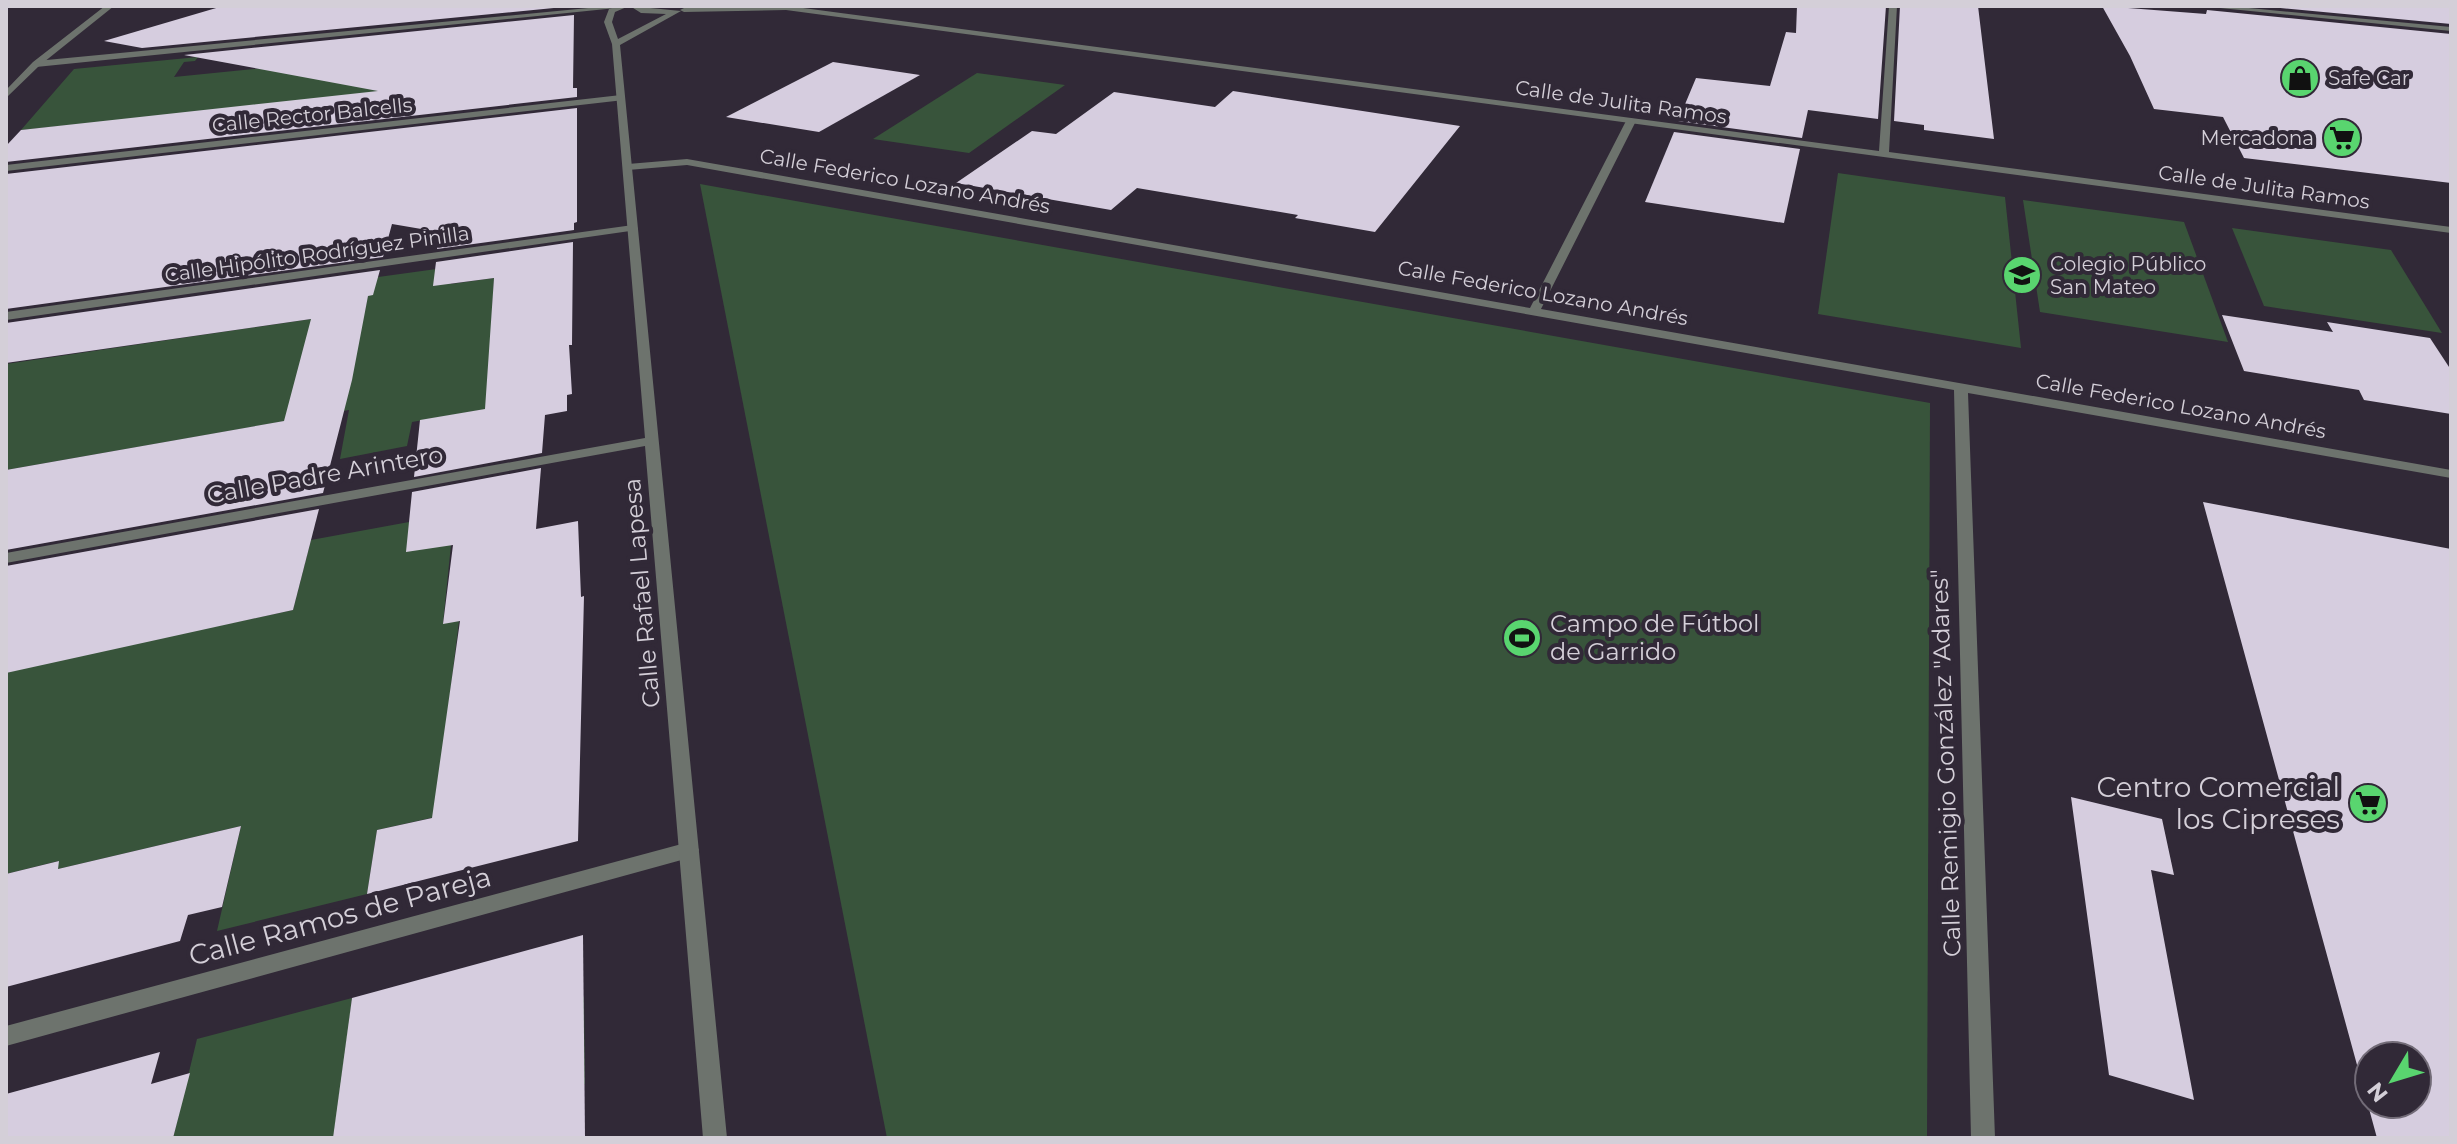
<svg xmlns="http://www.w3.org/2000/svg" width="2457" height="1144" font-family="Montserrat,sans-serif">
	<style>
		.green { fill: #38543b }
		.building { fill: #d6cddf; fill-rule: evenodd }
		.lines { fill: none; stroke-linecap: round; stroke-linejoin: round }
		.pedestrian { fill: #6d736d; fill-rule: evenodd }
		.minor { fill: #6d736d; fill-rule: evenodd }
		.labels { text-anchor: middle; stroke-width: 8; stroke-linejoin: round; paint-order: stroke }
		.far-poi-label { font-size: 20px; fill: #d4cfd8; stroke: #312937; text-anchor: start }
		.far-street-label { font-size: 20px; fill: #d4cfd8; stroke: #312937 }
		.street-label { font-size: 24px; fill: #d4cfd8; stroke: #312937 }
		.poi-label { font-size: 24px; fill: #d4cfd8; stroke: #312937; text-anchor: start }
		.near-poi-label { font-size: 28px; fill: #d4cfd8; stroke: #312937; text-anchor: end }
		.near-street-label { font-size: 28px; fill: #d4cfd8; stroke: #312937 }
	</style>
	<rect width="100%" height="100%" fill="#312937"/>
	<!-- green -->
	<g class="green">
		<path d="M 433,51 L 501,82 L 21,130 L 74,69 L 198,57 L 195,61 L 184,62 L 174,77 Z"/>
		<path d="M 977,73 L 1065,85 L 969,153 L 873,139 Z"/>
		<path d="M 1838,173 L 2005,197 L 2021,348 L 1818,314 Z"/>
		<path d="M 700,184 L 1930,403 L 1927,1138 L 887,1138 Z"/>
		<path d="M 2023,200 L 2184,222 L 2228,342 L 2040,312 Z"/>
		<path d="M 2232,228 L 2391,250 L 2442,333 L 2264,306 Z"/>
		<path d="M 451,267 L 451,284 L 494,278 L 487,409 L 412,422 L 407,446 L 340,459 L 349,410 L 6,470 L 6,364 L 365,311 L 371,278 Z"/>
		<path d="M 409,522 L 451,545 L 443,623 L 459,621 L 435,817 L 377,830 L 367,894 L 217,931 L 241,826 L 58,869 L 58,861 L 6,874 L 6,670 L 293,610 L 311,540 Z"/>
		<path d="M 584,997 L 585,1084 L 410,1138 L 173,1138 L 197,1039 L 352,998 L 344,1065 Z"/>
	</g>
	<!-- building -->
	<g class="building">
		<path d="M 223,6 L 574,6 L 142,48 L 104,41 Z"/>
		<path d="M 1797,6 L 1886,6 L 1878,119 L 1808,110 L 1802,138 L 1678,121 L 1696,78 L 1770,86 L 1786,32 L 1796,33 Z"/>
		<path d="M 1900,6 L 1978,6 L 1994,139 L 1924,130 L 1924,125 L 1894,121 Z"/>
		<path d="M 2102,6 L 2206,14 L 2207,10 L 2451,34 L 2451,183 L 2244,158 L 2223,117 L 2154,109 L 2130,56 Z"/>
		<path d="M 2260,6 L 2451,6 L 2451,24 Z"/>
		<path d="M 574,15 L 573,88 L 577,88 L 577,97 L 6,162 L 6,146 L 21,130 L 378,91 L 184,55 Z"/>
		<path d="M 833,62 L 920,75 L 819,132 L 726,117 Z"/>
		<path d="M 1233,91 L 1460,126 L 1375,232 L 1295,218 L 1298,215 L 1137,188 L 1111,210 L 956,183 L 1032,131 L 1056,134 L 1114,92 L 1215,107 Z"/>
		<path d="M 577,108 L 577,222 L 574,223 L 574,230 L 437,249 L 439,232 L 392,224 L 383,257 L 6,309 L 6,174 Z"/>
		<path d="M 1674,132 L 1800,149 L 1784,223 L 1645,202 Z"/>
		<path d="M 573,242 L 572,345 L 569,345 L 572,394 L 567,395 L 567,411 L 545,415 L 542,453 L 414,477 L 420,420 L 485,409 L 494,278 L 433,286 L 436,262 Z"/>
		<path d="M 380,270 L 373,295 L 368,296 L 352,380 L 323,493 L 6,550 L 6,470 L 284,421 L 311,319 L 6,363 L 6,323 Z"/>
		<path d="M 2222,315 L 2333,332 L 2327,322 L 2430,338 L 2451,370 L 2451,414 L 2364,400 L 2359,390 L 2244,371 Z"/>
		<path d="M 541,468 L 536,529 L 578,521 L 581,597 L 584,596 L 578,841 L 367,894 L 377,830 L 432,818 L 460,621 L 443,624 L 453,545 L 406,552 L 412,492 Z"/>
		<path d="M 2203,502 L 2451,549 L 2451,1138 L 2377,1138 ZM 2369,1056 L 2417,1056 L 2417,1104 L 2369,1104 Z"/>
		<path d="M 319,509 L 293,610 L 6,673 L 6,566 Z"/>
		<path d="M 2071,797 L 2162,819 L 2174,875 L 2151,870 L 2194,1100 L 2109,1075 Z"/>
		<path d="M 241,826 L 222,907 L 188,915 L 180,941 L 6,987 L 6,874 L 59,861 L 58,869 Z"/>
		<path d="M 583,935 L 585,1138 L 333,1138 L 352,998 Z"/>
		<path d="M 160,1052 L 151,1084 L 190,1073 L 173,1138 L 6,1138 L 6,1094 Z"/>
	</g>
	<g class="lines">
		<!-- pedestrian -->
		<g class="pedestrian">
			<path d="M 609,6 L 636,6 L 36,67 L 32,64 L 36,61 Z"/>
			<path d="M 621,95 L 624,96 L 624,100 L 6,171 L 6,165 Z"/>
			<path d="M 1631,118 L 1636,121 L 1541,309 L 2451,470 L 2451,478 L 1968,393 L 1995,1138 L 1971,1138 L 1954,390 L 687,165 L 628,170 L 623,167 L 628,164 L 687,159 L 1530,308 L 1626,121 Z"/>
			<path d="M 633,225 L 638,228 L 637,230 L 6,320 L 6,312 Z"/>
			<path d="M 689,842 L 696,844 L 699,850 L 696,856 L 6,1046 L 6,1026 Z"/>
		</g>
		<!-- minor -->
		<g class="minor">
			<path d="M 105,6 L 114,6 L 39,66 L 6,98 L 6,90 L 33,62 Z"/>
			<path d="M 618,6 L 629,6 L 615,12 L 612,22 L 618,39 L 666,14 L 641,13 L 630,6 L 681,11 L 620,45 L 727,1138 L 703,1138 L 645,446 L 6,563 L 6,553 L 645,438 L 612,44 L 604,22 L 609,9 Z"/>
			<path d="M 767,6 L 788,6 L 1879,151 L 1889,6 L 1897,6 L 1889,152 L 2451,227 L 2451,233 L 786,10 L 684,12 L 680,10 L 684,8 L 769,8 Z"/>
			<path d="M 2200,6 L 2228,6 L 2451,27 L 2451,31 Z"/>
		</g>
	</g>
	<!-- icons -->
	<defs>
		<symbol id="shop-disc" viewBox="-11 -11 22 22"><circle r="9.5" fill="#59d56f" stroke="#312937"/><path d="M-5-2.5h2.3a2.7 3.5 0 0 1 5.4 0H5L5.5 6h-11ZM-1.5-2.5h3a1.5 2.3 0 0 0-3 0Z" fill="#111"/></symbol>
		<symbol id="supermarket-disc" viewBox="-11 -11 22 22"><circle r="9.5" fill="#59d56f" stroke="#312937"/><path d="M-6-5.5h2.5l.6 2H6L4.5 2H-2.5L-4.4-4H-6ZM-1.5 3.2a1.3 1.3 0 1 0 .1 0ZM3 3.2a1.3 1.3 0 1 0 .1 0Z" fill="#111"/></symbol>
		<symbol id="school-disc" viewBox="-11 -11 22 22"><circle r="9.5" fill="#59d56f" stroke="#312937"/><path d="M0-5L7-2L0 1L-7-2ZM-4 1L0 2.5L4 1V4Q0 6-4 4Z" fill="#111"/></symbol>
		<symbol id="stadium-disc" viewBox="-11 -11 22 22"><circle r="9.5" fill="#59d56f" stroke="#312937"/><path d="M0-5a6.5 5 0 1 0 0 10a6.5 5 0 1 0 0-10ZM-3.5-1.8h7v3.6h-7Z" fill="#111"/></symbol>
	</defs>
	<g fill-rule="evenodd">
		<use href="#shop-disc" x="2278" y="56" width="44" height="44"/>
		<use href="#supermarket-disc" x="2320" y="116" width="44" height="44"/>
		<use href="#school-disc" x="2000" y="253" width="44" height="44"/>
		<use href="#stadium-disc" x="1500" y="616" width="44" height="44"/>
		<use href="#supermarket-disc" x="2346" y="781" width="44" height="44"/>
	</g>
	<g class="labels">
		<!-- far-poi labels -->
		<g class="far-poi-label">
			<text x="2328" y="85">Safe Car</text>
			<text x="2314" y="145" text-anchor="end">Mercadona</text>
			<text x="2050" y="271">Colegio Público<tspan x="2050" dy="23">San Mateo</tspan></text>
		</g>
		<!-- far-street labels -->
		<g class="far-street-label">
			<text transform="translate(1621 102) rotate(8)" y="7">Calle de Julita Ramos</text>
			<text transform="translate(312 115) rotate(-6)" y="7">Calle Rector Balcells</text>
			<text transform="translate(905 181) rotate(10)" y="7">Calle Federico Lozano Andrés</text>
			<text transform="translate(2264 187) rotate(8)" y="7">Calle de Julita Ramos</text>
			<text transform="translate(317 254) rotate(-8)" y="7">Calle Hipólito Rodríguez Pinilla</text>
			<text transform="translate(1543 293) rotate(10)" y="7">Calle Federico Lozano Andrés</text>
			<text transform="translate(2181 406) rotate(10)" y="7">Calle Federico Lozano Andrés</text>
		</g>
		<!-- street labels -->
		<g class="street-label">
			<text transform="translate(325 475) rotate(-10)" y="8">Calle Padre Arintero</text>
			<text transform="translate(642 593) rotate(-95)" y="8">Calle Rafael Lapesa</text>
			<text transform="translate(1946 763) rotate(-92)" y="8">Calle Remigio González "Adares"</text>
		</g>
		<!-- poi labels -->
		<g class="poi-label">
			<text x="1550" y="632">Campo de Fútbol<tspan x="1550" dy="28">de Garrido</tspan></text>
		</g>
		<!-- near-poi labels -->
		<g class="near-poi-label">
			<text x="2340" y="797">Centro Comercial<tspan x="2340" dy="32">los Cipreses</tspan></text>
		</g>
		<!-- near-street labels -->
		<g class="near-street-label">
			<text transform="translate(340 916) rotate(-15)" y="10">Calle Ramos de Pareja</text>
		</g>
	</g>
	<!-- border -->
	<rect width="2457" height="1144" fill="none" stroke="#d4cfd8" stroke-width="16"/>
	<!-- north arrow -->
	<g transform="translate(2393 1080) rotate(232)"><circle r="38" fill="#312937" stroke="#726b77" stroke-width="2"/>
	<path d="M0-6L14 30L0 20L-14 30Z" fill="#59d56f"/>
	<text y="-12" font-size="22" font-weight="bold" text-anchor="middle" fill="#d4cfd8">N</text>
	</g>
</svg>
